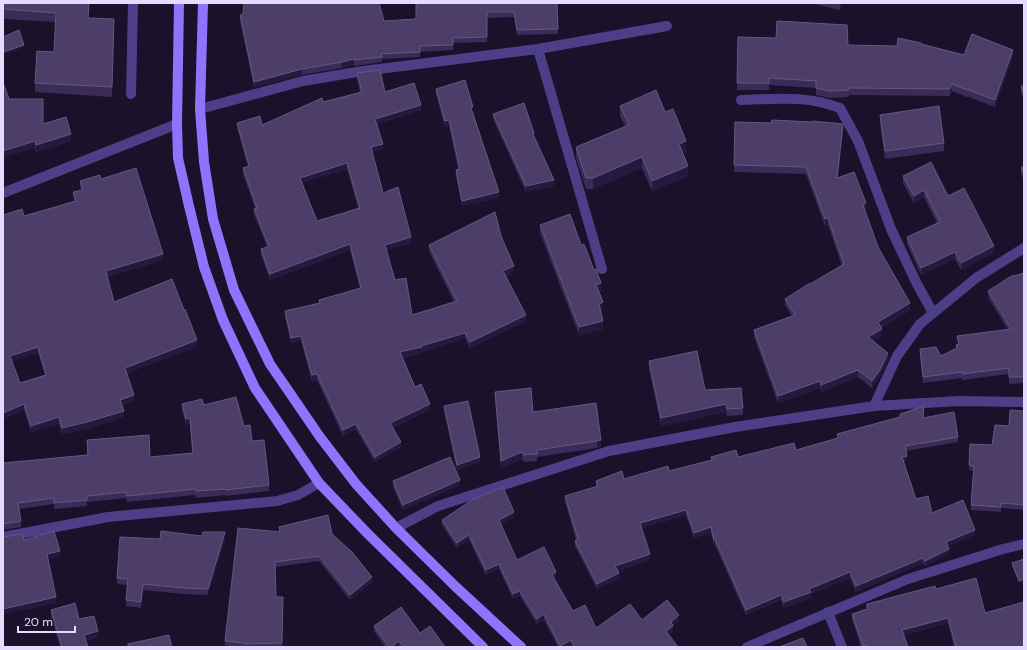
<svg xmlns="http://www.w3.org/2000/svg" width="1027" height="650" font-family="'DM Sans',sans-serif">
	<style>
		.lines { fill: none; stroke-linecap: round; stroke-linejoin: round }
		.service { stroke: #4d3e88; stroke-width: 10 }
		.minor { stroke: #4d3e88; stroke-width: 10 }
		.secondary { stroke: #8e74fc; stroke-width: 10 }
		.wall { fill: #3b2b58; fill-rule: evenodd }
		.shaded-wall { fill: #26193e }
		.building { fill: #4d3e69; stroke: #655781; fill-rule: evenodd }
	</style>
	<rect width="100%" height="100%" fill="#1a112a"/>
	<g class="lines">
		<!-- service -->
		<g class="service">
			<path d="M 538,49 L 602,269"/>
			<path d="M 131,94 L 133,3"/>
		</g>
		<!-- minor -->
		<g class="minor">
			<path d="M 741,100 C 777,99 806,95 840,108 L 858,141 L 891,229 L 917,284 L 933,313"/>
			<path d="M 200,109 L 303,81 L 363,71 L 538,49 L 667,26"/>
			<path d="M 3,193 L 177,124"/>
			<path d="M 874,406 L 897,356 L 920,324 L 976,278 L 1024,248"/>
			<path d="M 396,528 L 438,506 L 609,451 L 735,427 L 874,406 L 959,401 L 1024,402"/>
			<path d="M 3,537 L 108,517 L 277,501 L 298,495 L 319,483"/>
			<path d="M 828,612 L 842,647"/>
			<path d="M 747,647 L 908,579 L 1003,549 L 1024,544"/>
		</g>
		<!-- secondary -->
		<g class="secondary">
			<path d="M 179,3 L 177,124 L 178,158 L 189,206 L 204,267 L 223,320 L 255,388 L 319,483 L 368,534 L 483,647"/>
			<path d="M 203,3 L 200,109 L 204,162 L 213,219 L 234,290 L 270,364 L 320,437 L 356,484 L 396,528 L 456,587 L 521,647"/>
		</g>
	</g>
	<!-- wall -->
	<g class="wall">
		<path d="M 3,3 L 89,3 L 88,18 L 114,29 L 112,97 L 35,92 L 35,83 L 54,52 L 56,22 L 3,19 Z"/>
		<path d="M 557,3 L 558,34 L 517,35 L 514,17 L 487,18 L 487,42 L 453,43 L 453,50 L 420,52 L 420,57 L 382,59 L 382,62 L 354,66 L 354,64 L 342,68 L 302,75 L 254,87 L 240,20 L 240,15 L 243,14 L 384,21 L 416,19 Z"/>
		<path d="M 809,3 L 841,3 L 840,10 Z"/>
		<path d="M 738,37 L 848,45 L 897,46 L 921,44 L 964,55 L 1013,57 L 995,107 L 971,98 L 971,97 L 967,97 L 952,91 L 950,96 L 849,95 L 849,97 L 830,98 L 816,95 L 816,88 L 769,85 L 769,90 L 737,90 Z"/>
		<path d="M 357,73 L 385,92 L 421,110 L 377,124 L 383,149 L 372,152 L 383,193 L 411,243 L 386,250 L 395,280 L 412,315 L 454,302 L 429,251 L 429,245 L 501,236 L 514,272 L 506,276 L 526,321 L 470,348 L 465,338 L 422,352 L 422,353 L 402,358 L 415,387 L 430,409 L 393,428 L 401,447 L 375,462 L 356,429 L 343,436 L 317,380 L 312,381 L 301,341 L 291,343 L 285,317 L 285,311 L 319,303 L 319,300 L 360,288 L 350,250 L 270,280 L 261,255 L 261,249 L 267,247 L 254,214 L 254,209 L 255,208 L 243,174 L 243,168 L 248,166 L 237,128 L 237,123 L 262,125 L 323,102 L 360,92 L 357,79 ZM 347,169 L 358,208 L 317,221 L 302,183 Z"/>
		<path d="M 1024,85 L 1024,99 L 1021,94 L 1021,87 Z"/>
		<path d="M 436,89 L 473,112 L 499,198 L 462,206 L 456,176 L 456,170 L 458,169 L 449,125 L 445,127 L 436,94 Z"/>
		<path d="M 9,99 L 43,124 L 71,141 L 36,152 L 35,148 Z"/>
		<path d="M 620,106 L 665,112 L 686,152 L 682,153 L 688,176 L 652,191 L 642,168 L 593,189 L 586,189 L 576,158 L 576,147 L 625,126 L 620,116 Z"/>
		<path d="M 493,114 L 554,186 L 526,192 L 493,119 Z"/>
		<path d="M 880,115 L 944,143 L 944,151 L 885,159 L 880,123 Z"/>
		<path d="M 735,122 L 843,131 L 838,178 L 866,210 L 865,211 L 878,247 L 910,310 L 881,328 L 882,336 L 873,341 L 888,360 L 880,376 L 872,388 L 858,377 L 821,392 L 820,388 L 778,403 L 754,337 L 754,330 L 792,316 L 785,305 L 785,299 L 842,266 L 828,225 L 825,226 L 806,174 L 734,172 Z"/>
		<path d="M 1024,166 L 1024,180 L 1021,175 L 1021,168 Z"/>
		<path d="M 903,176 L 948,196 L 994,253 L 961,270 L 955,259 L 921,275 L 907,244 L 907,237 L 937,223 L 924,197 L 914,203 L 903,183 Z"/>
		<path d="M 101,179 L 163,260 L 107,277 L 114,302 L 197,347 L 126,373 L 134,401 L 122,405 L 124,417 L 87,429 L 62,434 L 59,424 L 31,432 L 24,410 L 3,419 L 24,216 L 74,201 L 73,192 L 81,190 L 80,187 L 80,181 ZM 38,353 L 45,375 L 20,383 L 12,361 Z"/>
		<path d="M 540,225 L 581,245 L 601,291 L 599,292 L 603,310 L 601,311 L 603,329 L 579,335 L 540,233 Z"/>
		<path d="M 1024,273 L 1024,383 L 1009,384 L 1009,374 L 962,380 L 962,378 L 923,383 L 920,356 L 920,349 L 941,356 L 956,348 L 956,345 L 958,344 L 957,336 L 1008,330 L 988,297 L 988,291 L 1014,276 Z"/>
		<path d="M 649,361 L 705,390 L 743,408 L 743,415 L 727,416 L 726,412 L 661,426 L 649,369 Z"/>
		<path d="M 495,392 L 533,412 L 596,403 L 601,447 L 597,448 L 537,457 L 537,461 L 524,462 L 522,459 L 501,468 L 495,399 Z"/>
		<path d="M 182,404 L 204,405 L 244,426 L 252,441 L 269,485 L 269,491 L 226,496 L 226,495 L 196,498 L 195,495 L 127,502 L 126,498 L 87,502 L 87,506 L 54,509 L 54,504 L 19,509 L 21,521 L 21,527 L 3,530 L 3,463 L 87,455 L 87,440 L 150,457 L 192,453 L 190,424 L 186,425 L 182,410 Z"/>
		<path d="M 444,406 L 480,462 L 457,470 L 444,411 Z"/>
		<path d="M 1024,411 L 1024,510 L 1001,508 L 1001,512 L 971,510 L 973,471 L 969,470 L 970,444 L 992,445 Z"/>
		<path d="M 900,414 L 924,418 L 958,437 L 958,442 L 906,451 L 907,461 L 904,462 L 916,499 L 932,513 L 975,535 L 948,546 L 949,554 L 925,566 L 923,563 L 856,592 L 850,578 L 811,594 L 811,598 L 784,608 L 781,600 L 746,615 L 715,545 L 714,545 L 711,533 L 694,538 L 686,515 L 641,528 L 650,560 L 618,571 L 619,578 L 597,589 L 575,546 L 575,541 L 576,540 L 565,502 L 565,496 L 596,487 L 596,481 L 624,479 L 669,471 L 711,460 L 711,457 L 738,457 L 796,450 L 837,438 L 837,434 L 900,417 Z"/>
		<path d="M 393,481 L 460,485 L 403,510 L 393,487 Z"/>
		<path d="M 514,517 L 501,524 L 517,560 L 556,577 L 554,579 L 573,611 L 596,628 L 642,620 L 679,621 L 673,626 L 673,632 L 668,634 L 678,647 L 572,647 L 571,645 L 568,647 L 558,647 L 544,620 L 537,624 L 520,596 L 513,599 L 499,569 L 486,575 L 469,540 L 457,548 L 442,525 L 442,520 Z"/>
		<path d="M 279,527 L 332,534 L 372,582 L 350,600 L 319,561 L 275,567 L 276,597 L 283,597 L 282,647 L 236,647 L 225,646 L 225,641 L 279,532 Z"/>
		<path d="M 160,539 L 225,539 L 208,595 L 183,594 L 143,590 L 141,608 L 126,606 L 127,585 L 117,584 L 117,578 Z"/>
		<path d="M 1024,559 L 1024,582 L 1019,583 L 1012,566 L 1012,563 Z"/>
		<path d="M 936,589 L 985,613 L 1024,647 L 954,647 L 948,623 L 904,635 L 908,647 L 861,647 L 852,619 L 852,614 Z"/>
		<path d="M 51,610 L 79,619 L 98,637 L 86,641 L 88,647 L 60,647 L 51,617 Z"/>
		<path d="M 374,626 L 420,633 L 445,647 L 385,647 L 374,631 Z"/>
	</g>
	<!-- shaded-wall -->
	<g class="shaded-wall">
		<path d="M 24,45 L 24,47 L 3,55 L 3,52 Z"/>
		<path d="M 1013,50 L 1013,57 L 995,107 L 995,100 Z"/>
		<path d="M 354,59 L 354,64 L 342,68 L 342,62 Z"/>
		<path d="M 302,69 L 302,75 L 254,87 L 254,82 Z"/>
		<path d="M 952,84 L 952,91 L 950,96 L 950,89 Z"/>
		<path d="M 421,105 L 421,110 L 375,125 L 375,119 Z"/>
		<path d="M 449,120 L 449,125 L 445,127 L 445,121 Z"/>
		<path d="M 843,124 L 843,131 L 837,185 L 837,178 Z"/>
		<path d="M 71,134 L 71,141 L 36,152 L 36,145 Z"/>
		<path d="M 35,141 L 35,148 L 3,158 L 3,151 Z"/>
		<path d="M 686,141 L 686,152 L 679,155 L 679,144 Z"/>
		<path d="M 383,144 L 383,149 L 371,153 L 371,147 Z"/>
		<path d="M 642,157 L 642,168 L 593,189 L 593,178 Z"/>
		<path d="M 347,163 L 347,169 L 300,184 L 300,178 Z"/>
		<path d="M 688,166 L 688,176 L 652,191 L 652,181 Z"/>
		<path d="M 554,180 L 554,186 L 526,192 L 526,186 Z"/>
		<path d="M 924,190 L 924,197 L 914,203 L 914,196 Z"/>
		<path d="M 499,192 L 499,198 L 462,206 L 462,201 Z"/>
		<path d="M 866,203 L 866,210 L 863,211 L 863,205 Z"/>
		<path d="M 828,218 L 828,225 L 825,226 L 825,219 Z"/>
		<path d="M 411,237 L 411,243 L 385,250 L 385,245 Z"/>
		<path d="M 350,244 L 350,250 L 270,280 L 270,274 Z"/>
		<path d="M 994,246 L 994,253 L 961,270 L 961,263 Z"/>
		<path d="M 955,252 L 955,259 L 921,275 L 921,268 Z"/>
		<path d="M 163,254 L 163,260 L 106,277 L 106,271 Z"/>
		<path d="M 514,266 L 514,272 L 503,277 L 503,271 Z"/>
		<path d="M 601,283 L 601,291 L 596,293 L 596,285 Z"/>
		<path d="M 603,302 L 603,310 L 599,312 L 599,304 Z"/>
		<path d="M 910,303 L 910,310 L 878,329 L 878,322 Z"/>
		<path d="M 526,315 L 526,321 L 470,348 L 470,342 Z"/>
		<path d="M 603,321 L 603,329 L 579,335 L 579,327 Z"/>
		<path d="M 882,329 L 882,336 L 868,344 L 868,337 Z"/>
		<path d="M 465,333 L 465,338 L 422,352 L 422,353 L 400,358 L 400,352 Z"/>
		<path d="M 301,336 L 301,341 L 291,343 L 291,338 Z"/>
		<path d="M 197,340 L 197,347 L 125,374 L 125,368 Z"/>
		<path d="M 38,347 L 38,353 L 10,362 L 10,356 Z"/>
		<path d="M 888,353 L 888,360 L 880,376 L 872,388 L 872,381 Z"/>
		<path d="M 858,370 L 858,377 L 821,392 L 821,385 Z"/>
		<path d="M 317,374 L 317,380 L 312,381 L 312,375 Z"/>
		<path d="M 820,381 L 820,388 L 778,403 L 778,396 Z"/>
		<path d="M 134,395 L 134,401 L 120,406 L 120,400 Z"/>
		<path d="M 24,404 L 24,410 L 3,419 L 3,413 Z"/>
		<path d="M 430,404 L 430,409 L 390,429 L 390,423 Z"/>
		<path d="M 726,404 L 726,412 L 661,426 L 661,418 Z"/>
		<path d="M 124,411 L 124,417 L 87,429 L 62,434 L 62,428 Z"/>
		<path d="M 59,417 L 59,424 L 31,432 L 31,426 Z"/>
		<path d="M 190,418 L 190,424 L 186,425 L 186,419 Z"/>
		<path d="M 356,424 L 356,429 L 343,436 L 343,430 Z"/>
		<path d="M 601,440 L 601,447 L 597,448 L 597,441 Z"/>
		<path d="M 401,442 L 401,447 L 375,462 L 375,457 Z"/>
		<path d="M 522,452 L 522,459 L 501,468 L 501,461 Z"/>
		<path d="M 907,456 L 907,461 L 902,462 L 902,457 Z"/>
		<path d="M 480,457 L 480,462 L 457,470 L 457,465 Z"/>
		<path d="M 460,480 L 460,485 L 403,510 L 403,505 Z"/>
		<path d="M 686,510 L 686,515 L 640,529 L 640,523 Z"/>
		<path d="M 514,512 L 514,517 L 499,525 L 499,520 Z"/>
		<path d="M 711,527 L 711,533 L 694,538 L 694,533 Z"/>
		<path d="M 975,530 L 975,535 L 946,547 L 946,542 Z"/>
		<path d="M 225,532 L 225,539 L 208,595 L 208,589 Z"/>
		<path d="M 469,535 L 469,540 L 457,548 L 457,543 Z"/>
		<path d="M 715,539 L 715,545 L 714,545 L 714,540 Z"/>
		<path d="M 949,549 L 949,554 L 925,566 L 925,561 Z"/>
		<path d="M 60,551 L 60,557 L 47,560 L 47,554 Z"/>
		<path d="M 650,554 L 650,560 L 615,572 L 615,566 Z"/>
		<path d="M 923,558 L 923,563 L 856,592 L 856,586 Z"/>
		<path d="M 499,564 L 499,569 L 486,575 L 486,570 Z"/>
		<path d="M 556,572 L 556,577 L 552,580 L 552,575 Z"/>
		<path d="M 850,572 L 850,578 L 811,594 L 811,598 L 784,608 L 784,602 L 809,589 Z"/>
		<path d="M 619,573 L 619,578 L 597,589 L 597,584 Z"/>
		<path d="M 372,577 L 372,582 L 350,600 L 350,595 Z"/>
		<path d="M 1024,579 L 1024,582 L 1019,583 L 1019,581 Z"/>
		<path d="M 143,584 L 143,590 L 141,608 L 141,602 Z"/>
		<path d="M 520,591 L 520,596 L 513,599 L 513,594 Z"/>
		<path d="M 781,595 L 781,600 L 746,615 L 746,610 Z"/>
		<path d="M 56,597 L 56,603 L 3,615 L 3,609 Z"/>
		<path d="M 544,614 L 544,620 L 537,624 L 537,619 Z"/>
		<path d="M 679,615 L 679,621 L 671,628 L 671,622 Z"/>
		<path d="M 948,618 L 948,623 L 902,635 L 902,630 Z"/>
		<path d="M 673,626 L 673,632 L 666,636 L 666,631 Z"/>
		<path d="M 98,631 L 98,637 L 84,641 L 84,635 Z"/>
		<path d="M 571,640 L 571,645 L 568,647 L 560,647 L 560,646 Z"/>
		<path d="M 399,641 L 399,647 L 391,647 Z"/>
	</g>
	<!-- building -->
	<g class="building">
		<path d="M 3,3 L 89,3 L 88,18 L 114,19 L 112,87 L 35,83 L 37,51 L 54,52 L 56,13 L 3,9 Z"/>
		<path d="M 244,3 L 379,3 L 384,21 L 416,19 L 416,3 L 557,3 L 558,29 L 517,30 L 514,12 L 487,12 L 487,37 L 453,38 L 453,45 L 420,46 L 420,52 L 381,54 L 382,57 L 354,60 L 354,59 L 342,62 L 302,69 L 254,82 L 240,15 L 243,14 Z"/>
		<path d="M 777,21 L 847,25 L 848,45 L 897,46 L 898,38 L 921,43 L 921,44 L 964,55 L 972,34 L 1013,50 L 995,100 L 971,91 L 971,90 L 967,90 L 952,84 L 950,89 L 849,88 L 849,90 L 830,91 L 816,88 L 816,81 L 769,78 L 769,83 L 737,83 L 738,37 L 776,38 Z"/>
		<path d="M 19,30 L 24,45 L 3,52 L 3,37 Z"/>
		<path d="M 380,70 L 385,92 L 414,83 L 421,105 L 375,119 L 383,144 L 371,147 L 383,193 L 398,187 L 411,237 L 385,245 L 395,280 L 406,278 L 412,315 L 457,301 L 429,245 L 495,212 L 501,236 L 514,266 L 503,271 L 526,315 L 470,342 L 465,333 L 421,346 L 422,347 L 400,352 L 415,387 L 421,384 L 430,404 L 390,423 L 401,442 L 375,457 L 356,424 L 343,430 L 317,374 L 312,375 L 301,336 L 291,338 L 285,311 L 320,303 L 319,300 L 361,288 L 350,244 L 270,274 L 261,249 L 269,246 L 254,209 L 257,208 L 243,168 L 249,166 L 237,123 L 260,116 L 262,125 L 322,98 L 323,102 L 362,92 L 357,73 ZM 347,163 L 360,208 L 317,221 L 300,178 Z"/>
		<path d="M 465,80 L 473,107 L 471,108 L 499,192 L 462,201 L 456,170 L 460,169 L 449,120 L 445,121 L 436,89 Z"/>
		<path d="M 3,82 L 9,99 L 43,99 L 43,124 L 66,117 L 71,134 L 36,145 L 35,141 L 3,151 Z"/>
		<path d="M 1024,85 L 1024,92 L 1021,87 Z"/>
		<path d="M 656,90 L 665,112 L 673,109 L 686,141 L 679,144 L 688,166 L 652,181 L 642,157 L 593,178 L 586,178 L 576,147 L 629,125 L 620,106 Z"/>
		<path d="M 524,103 L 534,133 L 533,134 L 554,180 L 526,186 L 493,114 Z"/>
		<path d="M 939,106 L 944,143 L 885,151 L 880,115 Z"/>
		<path d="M 772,120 L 812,122 L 812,121 L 843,124 L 837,178 L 854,172 L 866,203 L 863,205 L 878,247 L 910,303 L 878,322 L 882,329 L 868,337 L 888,353 L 880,370 L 872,381 L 858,370 L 821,385 L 820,381 L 778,396 L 754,330 L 795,315 L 785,299 L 810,283 L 810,284 L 844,264 L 828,218 L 825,219 L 806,167 L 734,165 L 735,122 L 771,123 Z"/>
		<path d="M 931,162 L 948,196 L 964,188 L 994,246 L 961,263 L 955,252 L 921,268 L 907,237 L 940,222 L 924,190 L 914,196 L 903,176 Z"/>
		<path d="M 1024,166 L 1024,173 L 1021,168 Z"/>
		<path d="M 136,168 L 163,254 L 106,271 L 114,302 L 172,279 L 184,310 L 185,309 L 197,340 L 125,368 L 134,395 L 120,400 L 124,411 L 87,422 L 62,428 L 59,417 L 31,426 L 24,404 L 3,413 L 3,215 L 22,209 L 24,216 L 76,201 L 73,192 L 83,190 L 80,181 L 100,175 L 101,179 ZM 38,347 L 46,375 L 20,383 L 10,356 Z"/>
		<path d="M 570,214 L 581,245 L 584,244 L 594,270 L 596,269 L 601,283 L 596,285 L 603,302 L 599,304 L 603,321 L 579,327 L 540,225 Z"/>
		<path d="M 1024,273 L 1024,377 L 1009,377 L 1009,368 L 962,374 L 962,372 L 923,377 L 920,349 L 936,347 L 941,356 L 957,348 L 956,345 L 959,344 L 957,336 L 1011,329 L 988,291 L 1013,275 L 1014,276 Z"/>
		<path d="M 697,351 L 705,390 L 741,388 L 743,408 L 727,409 L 726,404 L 661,418 L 649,361 Z"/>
		<path d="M 531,388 L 533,412 L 596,403 L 601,440 L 597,441 L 537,450 L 537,454 L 524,455 L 522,452 L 501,461 L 495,392 Z"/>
		<path d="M 236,397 L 244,426 L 250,425 L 252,441 L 264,440 L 269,485 L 226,490 L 226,489 L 196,491 L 195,489 L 127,496 L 126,492 L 87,496 L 87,500 L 54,503 L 54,498 L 18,503 L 21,521 L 3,524 L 3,463 L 88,455 L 87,440 L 149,435 L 150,457 L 193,453 L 190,418 L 186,419 L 182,404 L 202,399 L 204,405 Z"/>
		<path d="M 468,401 L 480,457 L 457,465 L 444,406 Z"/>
		<path d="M 924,406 L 923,418 L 954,412 L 958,437 L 905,446 L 907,456 L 902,457 L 916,499 L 928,496 L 932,513 L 963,500 L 975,530 L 946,542 L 949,549 L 925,561 L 923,558 L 856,586 L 850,572 L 809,589 L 811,592 L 784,602 L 781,595 L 746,610 L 715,539 L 714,540 L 711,527 L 694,533 L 686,510 L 640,523 L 650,554 L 615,566 L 619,573 L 597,584 L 575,541 L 578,539 L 565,496 L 598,486 L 596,481 L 622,471 L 624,479 L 668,466 L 669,471 L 712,460 L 711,457 L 736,450 L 738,457 L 794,443 L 796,450 L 838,438 L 837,434 L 900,417 L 900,414 Z"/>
		<path d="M 1010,410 L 1024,411 L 1024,505 L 1001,503 L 1001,507 L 971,505 L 974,466 L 969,465 L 970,444 L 992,445 L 995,425 L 1009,426 Z"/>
		<path d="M 450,457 L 460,480 L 403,505 L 393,481 Z"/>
		<path d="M 503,487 L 514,512 L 499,520 L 517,560 L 544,547 L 556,572 L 552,575 L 573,611 L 585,605 L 596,628 L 630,604 L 642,620 L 667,600 L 679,615 L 671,622 L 673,626 L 666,631 L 678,647 L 575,647 L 571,640 L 560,646 L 544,614 L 537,619 L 520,591 L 513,594 L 499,564 L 486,570 L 469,535 L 457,543 L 442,520 L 472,500 Z"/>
		<path d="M 328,515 L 332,534 L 352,552 L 372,577 L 350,595 L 319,556 L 275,562 L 276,597 L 283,597 L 282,643 L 244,644 L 244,643 L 225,641 L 238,528 L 280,532 L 279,527 Z"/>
		<path d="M 54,531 L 60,551 L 47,554 L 56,597 L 3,609 L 3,537 L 23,534 L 24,540 Z"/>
		<path d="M 161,531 L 202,536 L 203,532 L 225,532 L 208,589 L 183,588 L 143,584 L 141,602 L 126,600 L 128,579 L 117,578 L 120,537 L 160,539 Z"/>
		<path d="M 1024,559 L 1024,579 L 1019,581 L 1012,563 Z"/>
		<path d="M 976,578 L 985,613 L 1024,602 L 1024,647 L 956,647 L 948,618 L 902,630 L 908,647 L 866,647 L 866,645 L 863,646 L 852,614 L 867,609 L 867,604 L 935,586 L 936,589 Z"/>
		<path d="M 75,603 L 79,619 L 94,616 L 98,631 L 84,635 L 88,647 L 62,647 L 51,610 Z"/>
		<path d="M 401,607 L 420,633 L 430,626 L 445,647 L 404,647 L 399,641 L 391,647 L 389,647 L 374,626 Z"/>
		<path d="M 169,635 L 172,647 L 128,647 L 128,644 Z"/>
		<path d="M 803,638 L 807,647 L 779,647 Z"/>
	</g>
	<!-- border -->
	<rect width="1027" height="650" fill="none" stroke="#e5dbfe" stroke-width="8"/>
	<!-- scale -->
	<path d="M18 626v6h57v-6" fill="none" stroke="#e5dbfe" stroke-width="2"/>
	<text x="24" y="626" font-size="12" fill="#e5dbfe" stroke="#1a112a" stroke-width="3" paint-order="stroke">20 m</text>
</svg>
